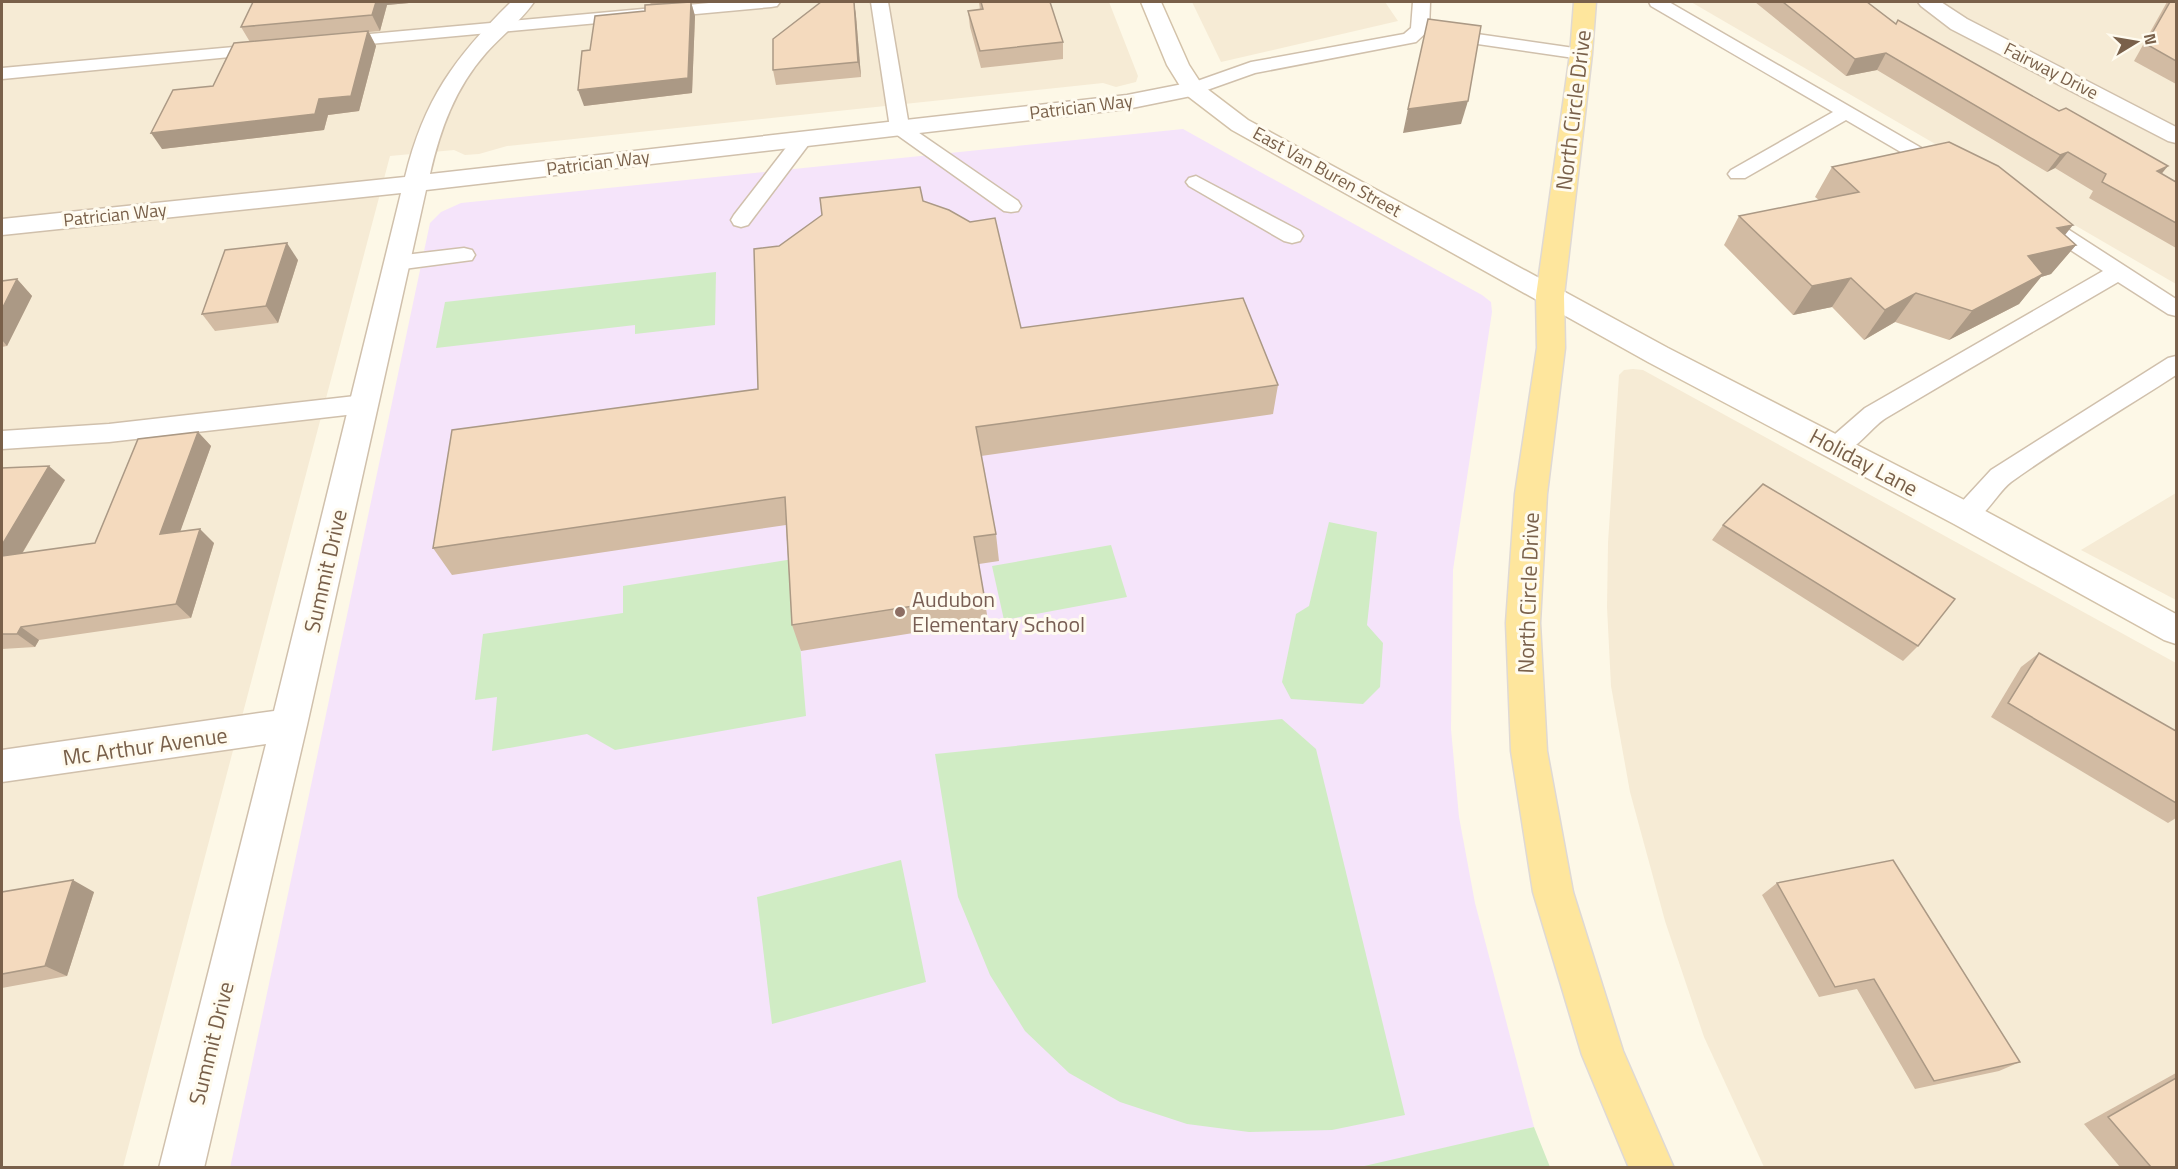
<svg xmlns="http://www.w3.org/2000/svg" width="2178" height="1169" font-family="'Titillium Web',sans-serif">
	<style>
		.residential { fill: #f6ebd5 }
		.education { fill: #f5e4fa }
		.green { fill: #d0ecc4 }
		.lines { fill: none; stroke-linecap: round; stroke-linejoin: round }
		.lane-casing { stroke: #d0c0ac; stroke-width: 3 }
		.street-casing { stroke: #d0c0ac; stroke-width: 3 }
		.secondary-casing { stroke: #d3c2a9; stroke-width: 3 }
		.primary-casing { stroke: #dfd9d4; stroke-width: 3 }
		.lane { fill: #fff; fill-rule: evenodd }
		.street { fill: #fff; fill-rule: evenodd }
		.secondary { fill: #fff; fill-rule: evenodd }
		.primary { fill: #fee69d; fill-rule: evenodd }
		.wall { fill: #d2bba3 }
		.shaded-wall { fill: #ab9985 }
		.building { fill: #f4dabe; stroke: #ab9985; stroke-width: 1.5 }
		.education-dot { fill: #8d6e63; stroke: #fffbef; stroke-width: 2 }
		.labels { text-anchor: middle; stroke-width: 6; stroke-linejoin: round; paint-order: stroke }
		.far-street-label { font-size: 18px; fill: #79604a; stroke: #fffbef }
		.street-label { font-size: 22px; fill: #79604a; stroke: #fffbef }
		.education-label { font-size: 22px; fill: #785e54; stroke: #fffbef; text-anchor: start }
	</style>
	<rect width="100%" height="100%" fill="#fdf8e7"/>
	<!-- residential -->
	<g class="residential">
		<path d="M 2,2 L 1109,2 L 1138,76 L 1136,82 L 1116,87 L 1103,83 L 507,146 L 479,154 L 465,155 L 454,150 L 390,156 L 123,1167 L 2,1168 Z"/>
		<path d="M 1192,2 L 1385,2 L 1398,21 L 1221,62 Z"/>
		<path d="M 1691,2 L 2176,2 L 2176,284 Z"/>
		<path d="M 1633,369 L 1643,370 L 2176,663 L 2176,1167 L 1764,1167 L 1704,1037 L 1665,921 L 1630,792 L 1611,686 L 1607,607 L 1608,543 L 1619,375 L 1624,370 Z"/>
		<path d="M 2176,493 L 2176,600 L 2081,550 Z"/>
	</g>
	<!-- education -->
	<path class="education" d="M 1183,129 L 1482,295 L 1491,302 L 1492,312 L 1453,570 L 1451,729 L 1459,817 L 1475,903 L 1534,1127 L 1360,1168 L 230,1168 L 430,223 L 441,212 L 461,203 Z"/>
	<!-- green -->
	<g class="green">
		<path d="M 716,272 L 715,325 L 635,334 L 635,325 L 436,348 L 445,302 Z"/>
		<path d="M 1329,522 L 1377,532 L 1367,625 L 1383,643 L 1380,687 L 1363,704 L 1291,699 L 1282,682 L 1296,614 L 1309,606 Z"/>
		<path d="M 1111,545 L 1127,597 L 1004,620 L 992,566 Z"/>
		<path d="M 793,559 L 806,716 L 615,750 L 587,734 L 492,751 L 497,697 L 475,700 L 483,634 L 623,613 L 623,586 Z"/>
		<path d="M 1282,719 L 1316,749 L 1405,1115 L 1332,1130 L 1249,1132 L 1187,1124 L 1120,1102 L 1069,1073 L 1025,1031 L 990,975 L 958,897 L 935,754 Z"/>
		<path d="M 901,860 L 926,982 L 772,1024 L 757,897 Z"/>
		<path d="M 1534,1127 L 1550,1167 L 1360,1167 Z"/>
	</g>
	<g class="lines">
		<defs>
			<g id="lane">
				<path d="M 720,2 L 780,2 L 777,6 L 771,7 L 337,47 L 331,46 L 328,42 L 331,38 L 337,37 Z"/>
				<path d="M 871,2 L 888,2 L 909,126 L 1018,201 L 1021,206 L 1018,211 L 1011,212 L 1004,211 L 893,132 L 890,128 Z"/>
				<path d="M 1413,2 L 1430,2 L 1429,30 L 1416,42 L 1255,73 L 1193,95 L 1186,93 L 1184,89 L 1186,85 L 1251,62 L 1404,34 L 1411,28 Z"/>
				<path d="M 1649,2 L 1669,2 L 1949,164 L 1952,168 L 1949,172 L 1935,172 L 1846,120 L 1745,178 L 1731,178 L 1728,174 L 1731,170 L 1833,112 L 1651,6 Z"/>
				<path d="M 1442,29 L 1581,49 L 1587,50 L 1590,54 L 1587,58 L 1581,59 L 1436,38 L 1433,34 L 1436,30 Z"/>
				<path d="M 266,44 L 272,45 L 275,49 L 272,53 L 2,79 L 2,68 Z"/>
				<path d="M 802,134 L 809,136 L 812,140 L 748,225 L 741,227 L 734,225 L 731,220 L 734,215 L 795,136 Z"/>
				<path d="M 1196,176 L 1300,231 L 1303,236 L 1300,241 L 1292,243 L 1284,241 L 1189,186 L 1186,182 L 1189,178 Z"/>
				<path d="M 2039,213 L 2046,215 L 2176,299 L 2176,316 L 2168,314 L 2118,282 C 2041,327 1963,372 1886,418 C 1868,429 1851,461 1827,453 L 1824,447 L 1827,441 L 1865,408 L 2103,271 L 2032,225 L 2029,220 L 2032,215 Z"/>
				<path d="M 464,248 L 472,250 L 475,255 L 472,260 L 396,270 L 388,268 L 385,263 L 388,258 L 396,256 Z"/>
				<path d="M 2176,356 L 2176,375 C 2122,410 2064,444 2011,482 C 1993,496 1981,530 1956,522 L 1952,515 L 1956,508 L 1991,470 L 2168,358 Z"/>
				<path d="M 364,395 L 372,398 L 376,404 L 372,410 L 364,413 L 109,442 L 2,449 L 2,431 L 109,424 Z"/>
			</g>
			<g id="street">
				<path d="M 511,2 L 534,2 C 521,21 501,36 486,53 C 455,88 440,130 430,174 L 1127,95 L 1193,82 L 1201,84 L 1204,89 L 1201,94 L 1127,109 L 426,190 L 307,725 L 204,1168 L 159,1168 L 266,744 L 2,782 L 2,750 L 274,711 L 401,193 L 2,235 L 2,219 L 405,177 C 424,99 455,57 511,2 Z"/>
				<path d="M 1918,2 L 1941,2 L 1967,19 L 2176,127 L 2176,143 L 2168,141 L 1951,29 L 1921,6 Z"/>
			</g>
			<path id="secondary" d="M 1141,2 L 1161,2 L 1189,65 L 1202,85 L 1248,120 L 1668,348 L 1976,506 L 2176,614 L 2176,644 L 2164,640 L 1954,524 L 1648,362 L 1232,130 L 1185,94 L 1167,65 Z"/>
			<path id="primary" d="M 1574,2 L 1596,2 L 1592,54 L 1564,296 L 1565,348 L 1547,494 L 1540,623 L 1547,751 L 1573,892 L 1623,1051 L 1674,1168 L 1629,1168 L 1582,1055 L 1533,892 L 1511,751 L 1506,623 L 1515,494 L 1537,348 L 1536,296 L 1570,54 Z"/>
		</defs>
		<!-- lane casing -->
		<use href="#lane" class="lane-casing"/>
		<!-- street casing -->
		<use href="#street" class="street-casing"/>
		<!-- secondary casing -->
		<use href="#secondary" class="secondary-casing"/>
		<!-- primary casing -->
		<use href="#primary" class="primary-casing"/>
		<!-- lane -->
		<use href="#lane" class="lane"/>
		<!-- street -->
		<use href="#street" class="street"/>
		<!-- secondary -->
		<use href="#secondary" class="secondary"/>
		<!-- primary -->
		<use href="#primary" class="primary"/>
	</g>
	<!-- wall -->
	<g class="wall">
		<path d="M 253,2 L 409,2 L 409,3 L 387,5 L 380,31 L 369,32 L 376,46 L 359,111 L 328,115 L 324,130 L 162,149 L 250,42 L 241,27 Z"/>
		<path d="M 650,2 L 696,2 L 691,2 L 695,16 L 692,93 L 584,106 L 590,50 L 645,11 L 651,5 Z"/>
		<path d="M 854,2 L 856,16 L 861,77 L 776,85 L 773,70 Z"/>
		<path d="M 979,2 L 1050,2 L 1063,42 L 1063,59 L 981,68 L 970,27 L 968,11 L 980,10 Z"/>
		<path d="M 1755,2 L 1867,2 L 1896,24 L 2176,182 L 2176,248 L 2089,198 L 2093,191 L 2055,168 L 2047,172 L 1877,70 L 1846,76 Z"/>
		<path d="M 2167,2 L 2176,2 L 2176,84 L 2134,61 Z"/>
		<path d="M 1832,167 L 2065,235 L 2076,245 L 2051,274 L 2041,277 L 2019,304 L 1949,340 L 1895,322 L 1864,340 L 1832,307 L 1793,315 L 1724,245 L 1739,216 L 1819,200 L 1815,197 Z"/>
		<path d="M 923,201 L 1021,328 L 1278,385 L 1273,414 L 981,456 L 996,534 L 999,561 L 979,564 L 988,621 L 801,651 L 792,625 L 786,525 L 452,575 L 433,548 L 758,389 L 779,246 Z"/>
		<path d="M 298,260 L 278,323 L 215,331 L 202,314 Z"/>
		<path d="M 17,279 L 32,296 L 7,346 L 2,347 L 2,281 Z"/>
		<path d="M 198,432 L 211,446 L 180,531 L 214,543 L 191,618 L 39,640 L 35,647 L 2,649 L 2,468 L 65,480 L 22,554 L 95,543 Z"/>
		<path d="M 1723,525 L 1918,646 L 1903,661 L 1712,540 Z"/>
		<path d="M 2039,653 L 2176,731 L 2176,818 L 2168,823 L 1991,717 L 2021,667 Z"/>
		<path d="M 1777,883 L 2020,1062 L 1999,1071 L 1915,1089 L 1857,989 L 1819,997 L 1762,895 Z"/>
		<path d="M 2,892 L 94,892 L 67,976 L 2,988 Z"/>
		<path d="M 2176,1073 L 2176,1167 L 2120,1167 L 2084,1124 Z"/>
	</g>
	<!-- shaded-wall -->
	<g class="shaded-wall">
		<path d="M 376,2 L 409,2 L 409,3 L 387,5 L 380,31 L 372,15 Z"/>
		<path d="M 691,2 L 695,16 L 692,93 L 584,106 L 578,90 Z"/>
		<path d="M 854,2 L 856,16 L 861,77 L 858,62 Z"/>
		<path d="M 368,31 L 376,46 L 359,111 L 328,115 L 324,130 L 162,149 L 151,133 L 319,99 Z"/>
		<path d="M 1886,53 L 1877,70 L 1846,76 L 1855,59 Z"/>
		<path d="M 1468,101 L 1461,124 L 1403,133 L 1408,109 Z"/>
		<path d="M 2068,152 L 2055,168 L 2047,172 L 2060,155 Z"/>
		<path d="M 2168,166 L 2154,183 L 2157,171 Z"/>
		<path d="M 2073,225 L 2053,250 L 2076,245 L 2051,274 L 2041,277 L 2019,304 L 1949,340 L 1972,311 L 2057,228 Z"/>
		<path d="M 287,243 L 298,260 L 278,323 L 266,306 Z"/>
		<path d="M 1851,278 L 1832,307 L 1793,315 L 1812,286 Z"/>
		<path d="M 17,279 L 32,296 L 7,346 L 2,340 L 2,309 Z"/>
		<path d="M 1916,293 L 1895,322 L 1864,340 L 1885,310 Z"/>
		<path d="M 198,432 L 211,446 L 174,549 L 160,534 Z"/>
		<path d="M 49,466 L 65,480 L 11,572 L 2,564 L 2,545 Z"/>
		<path d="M 200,529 L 214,543 L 191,618 L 176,604 Z"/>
		<path d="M 21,627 L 39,640 L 35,647 L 17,634 Z"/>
		<path d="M 73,880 L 94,892 L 67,976 L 45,966 Z"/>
	</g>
	<!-- building -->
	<g class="building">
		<path d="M 253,2 L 376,2 L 372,15 L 241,27 Z"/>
		<path d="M 691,2 L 688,78 L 578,90 L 582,51 L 590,50 L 595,16 L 645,11 L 645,5 Z"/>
		<path d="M 821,2 L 854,2 L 858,62 L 773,70 L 773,39 Z"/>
		<path d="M 981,2 L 1050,2 L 1063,42 L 980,51 L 968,11 L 983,9 Z"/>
		<path d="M 1783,2 L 1867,2 L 1896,24 L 1898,20 L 2059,111 L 2066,108 L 2168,166 L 2157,171 L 2176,182 L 2176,223 L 2102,182 L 2106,174 L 2068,152 L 2060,155 L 1886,53 L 1855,59 Z"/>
		<path d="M 2170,2 L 2176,2 L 2176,61 L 2146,44 Z"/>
		<path d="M 1428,19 L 1481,26 L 1468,101 L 1408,109 Z"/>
		<path d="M 368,31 L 351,96 L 319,99 L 315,114 L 151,133 L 173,90 L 213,86 L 234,43 Z"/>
		<path d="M 1949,142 L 1998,166 L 2073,225 L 2057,228 L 2076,245 L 2028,256 L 2043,274 L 1972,311 L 1916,293 L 1885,310 L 1851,278 L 1812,286 L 1739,216 L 1859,192 L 1832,167 Z"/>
		<path d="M 920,187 L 923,201 L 949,210 L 970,222 L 995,218 L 1021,328 L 1243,298 L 1278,385 L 976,427 L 996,534 L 974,537 L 984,595 L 792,625 L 785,497 L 433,548 L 452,430 L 758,389 L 754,249 L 779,246 L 822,215 L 820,198 Z"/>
		<path d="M 287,243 L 266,306 L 202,314 L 225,250 Z"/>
		<path d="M 17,279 L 2,309 L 2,281 Z"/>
		<path d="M 198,432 L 160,534 L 200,529 L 176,604 L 21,627 L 17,634 L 2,634 L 2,556 L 95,543 L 138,439 Z"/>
		<path d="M 49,466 L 2,545 L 2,468 Z"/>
		<path d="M 1763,484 L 1955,599 L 1918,646 L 1723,525 Z"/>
		<path d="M 2039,653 L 2176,731 L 2176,803 L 2008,703 Z"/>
		<path d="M 1893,860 L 2020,1062 L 1934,1081 L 1874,979 L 1835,987 L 1777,883 Z"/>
		<path d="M 73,880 L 45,966 L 2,974 L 2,892 Z"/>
		<path d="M 2176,1078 L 2176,1167 L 2151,1167 L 2108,1117 Z"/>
	</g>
	<!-- markers -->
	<circle class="education-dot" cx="900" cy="612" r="6"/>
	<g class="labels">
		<!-- far-street labels -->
		<g class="far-street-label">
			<text transform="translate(2051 71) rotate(27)" y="6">Fairway Drive</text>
			<text transform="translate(1081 107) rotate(-7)" y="6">Patrician Way</text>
			<text transform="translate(598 163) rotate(-7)" y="6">Patrician Way</text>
			<text transform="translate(1327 172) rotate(29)" y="6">East Van Buren Street</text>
			<text transform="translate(115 215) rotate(-6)" y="6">Patrician Way</text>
		</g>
		<!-- street labels -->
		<g class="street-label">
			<text transform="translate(1573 110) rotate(-83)" y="8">North Circle Drive</text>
			<text transform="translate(1864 462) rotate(28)" y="8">Holiday Lane</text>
			<text transform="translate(325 571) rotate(-77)" y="8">Summit Drive</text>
			<text transform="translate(1528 593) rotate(-88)" y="8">North Circle Drive</text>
			<text transform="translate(145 746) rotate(-8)" y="8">Mc Arthur Avenue</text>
			<text transform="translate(211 1043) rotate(-76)" y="8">Summit Drive</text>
		</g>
		<!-- education labels -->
		<g class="education-label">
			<text x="912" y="607">Audubon<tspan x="912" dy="25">Elementary School</tspan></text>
		</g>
	</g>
	<!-- border -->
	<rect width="2178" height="1169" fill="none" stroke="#79604a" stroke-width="6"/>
	<!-- north arrow -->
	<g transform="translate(2136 42) rotate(79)" stroke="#fffbef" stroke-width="4.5" paint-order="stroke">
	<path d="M0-4.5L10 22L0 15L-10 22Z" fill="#79604a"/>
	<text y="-9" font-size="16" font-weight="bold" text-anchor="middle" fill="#79604a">N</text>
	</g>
</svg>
